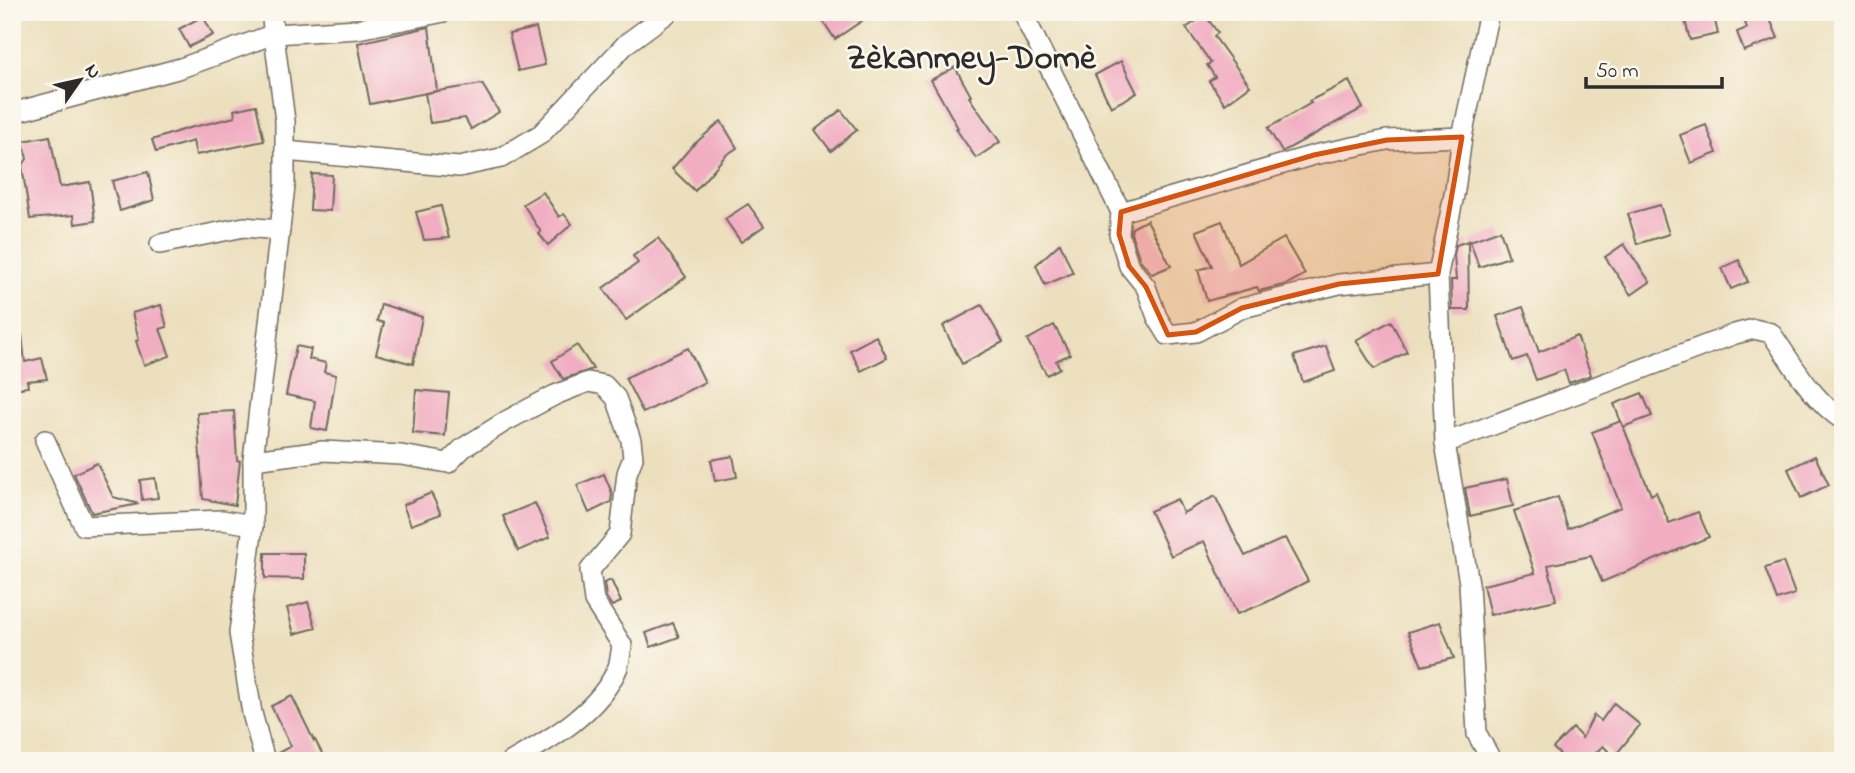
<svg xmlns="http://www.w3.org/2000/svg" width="1855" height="773" font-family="'Indie Flower',sans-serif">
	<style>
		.building { fill: #f1adc2 }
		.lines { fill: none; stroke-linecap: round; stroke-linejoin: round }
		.minor-casing { stroke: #6f6a5e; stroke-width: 22 }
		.minor { stroke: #fff; stroke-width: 19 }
		.marked { fill: #d5540f; fill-opacity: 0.2; stroke: #d5540f; stroke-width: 5; stroke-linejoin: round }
		.labels { text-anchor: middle; stroke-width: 5; stroke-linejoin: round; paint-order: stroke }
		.quarter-label { font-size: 35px; font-weight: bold; fill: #2b2b2b; stroke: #fbf7ec }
	</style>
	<rect width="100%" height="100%" fill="#fbf7ec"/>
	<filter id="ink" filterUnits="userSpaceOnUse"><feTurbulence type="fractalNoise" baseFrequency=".0143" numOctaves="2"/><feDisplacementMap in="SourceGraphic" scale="14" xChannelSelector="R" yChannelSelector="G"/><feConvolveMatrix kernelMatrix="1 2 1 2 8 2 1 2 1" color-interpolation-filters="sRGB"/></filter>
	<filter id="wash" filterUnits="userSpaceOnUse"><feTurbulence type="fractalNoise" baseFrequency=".00686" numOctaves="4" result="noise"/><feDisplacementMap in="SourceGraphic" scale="28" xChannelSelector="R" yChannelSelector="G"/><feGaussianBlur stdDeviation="1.57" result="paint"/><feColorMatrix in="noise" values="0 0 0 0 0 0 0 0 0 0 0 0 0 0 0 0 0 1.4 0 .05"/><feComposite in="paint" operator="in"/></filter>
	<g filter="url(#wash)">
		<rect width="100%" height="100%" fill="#ecdfbd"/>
		<g id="blocks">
			<!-- building -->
			<g class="building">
				<path d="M 817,12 L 875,12 L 835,39 Z"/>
				<path d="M 1683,12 L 1713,12 L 1718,34 L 1690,40 Z"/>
				<path d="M 1741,12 L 1767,12 L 1778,38 L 1744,51 L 1737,32 L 1747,28 Z"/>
				<path d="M 1205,15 L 1218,33 L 1214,36 L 1250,86 L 1225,104 L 1209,81 L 1215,77 L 1207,65 L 1211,63 L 1186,28 Z"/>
				<path d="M 203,16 L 213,35 L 189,47 L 179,29 Z"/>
				<path d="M 429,27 L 437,91 L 370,104 L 358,43 Z"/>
				<path d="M 536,28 L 545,65 L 518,71 L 509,34 Z"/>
				<path d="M 1121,61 L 1137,93 L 1111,107 L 1095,75 Z"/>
				<path d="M 955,67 L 971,96 L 969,97 L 1000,142 L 976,158 L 956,129 L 958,128 L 931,80 Z"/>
				<path d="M 1349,81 L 1363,108 L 1282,152 L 1268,128 L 1311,103 L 1309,101 Z"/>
				<path d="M 482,84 L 499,112 L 471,129 L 465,118 L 430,123 L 425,93 Z"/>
				<path d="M 256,105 L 264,141 L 196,155 L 193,141 L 156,152 L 152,140 L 185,129 L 235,117 L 234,110 Z"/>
				<path d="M 841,110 L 857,130 L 831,151 L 815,130 Z"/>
				<path d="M 721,121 L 737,148 L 726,155 L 695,191 L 672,169 L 691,147 Z"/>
				<path d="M 1706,125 L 1717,153 L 1691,163 L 1680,135 Z"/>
				<path d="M 50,136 L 60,187 L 90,182 L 95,221 L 75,224 L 74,215 L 30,219 L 22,166 L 27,159 L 23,141 Z"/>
				<path d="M 148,172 L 154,200 L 120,211 L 112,181 Z"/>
				<path d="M 312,174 L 332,175 L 330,211 L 310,210 Z"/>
				<path d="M 543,192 L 559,217 L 564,214 L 572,224 L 548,245 L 539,234 L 541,232 L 523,204 Z"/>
				<path d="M 748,204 L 764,226 L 741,242 L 725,219 Z"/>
				<path d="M 1660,205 L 1669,234 L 1637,244 L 1628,214 Z"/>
				<path d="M 441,206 L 449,238 L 424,240 L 416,212 Z"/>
				<path d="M 1147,220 L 1171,266 L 1152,274 L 1140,260 L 1131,233 L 1132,228 Z"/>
				<path d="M 1222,221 L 1239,264 L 1284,238 L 1305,274 L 1287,284 L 1259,291 L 1257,287 L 1207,301 L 1198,270 L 1212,266 L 1196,231 Z"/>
				<path d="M 1500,230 L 1509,257 L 1479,267 L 1470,241 Z"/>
				<path d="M 658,238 L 686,277 L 626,320 L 603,288 L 638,263 L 633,256 Z"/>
				<path d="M 1468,241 L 1469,310 L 1452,310 L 1451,280 L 1456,280 L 1454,255 L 1456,245 Z"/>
				<path d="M 1060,243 L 1073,273 L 1045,285 L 1036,265 Z"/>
				<path d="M 1624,244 L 1650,282 L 1631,295 L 1605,257 Z"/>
				<path d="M 1739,260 L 1748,282 L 1731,289 L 1722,268 Z"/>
				<path d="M 381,304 L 422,317 L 413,364 L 376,354 L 384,323 L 377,321 Z"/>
				<path d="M 161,305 L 167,327 L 160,329 L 170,356 L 144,365 L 136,341 L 139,340 L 132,313 Z"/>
				<path d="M 982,305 L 1003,342 L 962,364 L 943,326 Z"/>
				<path d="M 1523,307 L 1539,352 L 1577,336 L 1591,375 L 1569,383 L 1564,370 L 1536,380 L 1527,356 L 1513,361 L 1497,316 Z"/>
				<path d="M 1391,321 L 1407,352 L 1374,369 L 1356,340 Z"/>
				<path d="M 1054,325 L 1070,354 L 1056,361 L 1060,368 L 1047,375 L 1027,340 Z"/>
				<path d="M 12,335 L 22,335 L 25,362 L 42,358 L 47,379 L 27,381 L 28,387 L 12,389 Z"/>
				<path d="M 876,336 L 887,358 L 861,371 L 850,350 Z"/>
				<path d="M 577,345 L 593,369 L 563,379 L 552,361 Z"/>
				<path d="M 296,346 L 311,349 L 309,359 L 326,363 L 324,372 L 336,375 L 327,431 L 311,428 L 315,401 L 286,395 Z"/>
				<path d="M 1326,346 L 1335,371 L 1303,382 L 1294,356 Z"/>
				<path d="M 688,348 L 705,382 L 643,413 L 625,378 Z"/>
				<path d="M 416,390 L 449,393 L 445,436 L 413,433 Z"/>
				<path d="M 1642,393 L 1652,416 L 1623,427 L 1614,404 Z"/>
				<path d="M 234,411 L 237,460 L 240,461 L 235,505 L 203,499 L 197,413 Z"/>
				<path d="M 1621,421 L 1651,495 L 1656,492 L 1669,523 L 1698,512 L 1709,537 L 1602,582 L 1591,556 L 1548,565 L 1556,600 L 1490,615 L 1483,585 L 1535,573 L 1514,511 L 1558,497 L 1568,529 L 1621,507 L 1592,432 Z"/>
				<path d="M 733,456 L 737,477 L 715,481 L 711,460 Z"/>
				<path d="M 1815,456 L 1829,485 L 1801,498 L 1788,469 Z"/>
				<path d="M 97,463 L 113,497 L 139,504 L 92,513 L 74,474 Z"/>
				<path d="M 604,474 L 612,493 L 611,502 L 589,513 L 577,485 Z"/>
				<path d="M 155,478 L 158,498 L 142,500 L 140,480 Z"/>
				<path d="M 1507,479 L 1513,506 L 1470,516 L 1465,488 Z"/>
				<path d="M 431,493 L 441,514 L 411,525 L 403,505 Z"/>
				<path d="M 1215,496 L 1245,556 L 1285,538 L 1308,581 L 1265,603 L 1237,614 L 1204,541 L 1171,556 L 1150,511 L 1177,499 L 1183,513 Z"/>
				<path d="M 535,503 L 550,537 L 518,551 L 503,516 Z"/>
				<path d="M 265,553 L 304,553 L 304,579 L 265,578 Z"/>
				<path d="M 1783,562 L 1795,594 L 1777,600 L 1765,568 Z"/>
				<path d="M 611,580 L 621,602 L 612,606 L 606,597 L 604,583 Z"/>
				<path d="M 308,602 L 316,628 L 294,634 L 287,608 Z"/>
				<path d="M 1440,622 L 1454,658 L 1422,666 L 1408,632 Z"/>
				<path d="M 673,623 L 679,637 L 651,647 L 646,633 Z"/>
				<path d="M 292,696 L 314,741 L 315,740 L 326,761 L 277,761 L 276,754 L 291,746 L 271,706 Z"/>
				<path d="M 1614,703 L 1640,725 L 1614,757 L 1603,746 L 1587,761 L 1567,761 L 1553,748 L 1573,728 L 1582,738 L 1594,715 L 1601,721 Z"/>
			</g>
		</g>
	</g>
	<g filter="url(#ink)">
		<use href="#blocks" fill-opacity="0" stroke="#6f6a5e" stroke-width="2"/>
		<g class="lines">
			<defs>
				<g id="minor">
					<path d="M 1022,12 L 1121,212 L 1119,234 L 1129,266 L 1146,287 L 1157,317 L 1168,335 L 1196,332 L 1242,308 L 1339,284 L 1438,274"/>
					<path d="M 1489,12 L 1462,137 L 1455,190 L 1438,274 L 1445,443 L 1469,583 L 1477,734 L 1492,761"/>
					<path d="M 12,113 L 181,68 L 274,34 L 358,29 L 444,12"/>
					<path d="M 285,151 L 459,167 L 501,158 L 541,134 L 627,43 L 669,12"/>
					<path d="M 1121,212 L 1314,155 L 1387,140 L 1462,137"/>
					<path d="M 160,244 L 244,227 L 280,230"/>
					<path d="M 45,440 L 84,526 L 222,520 L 253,525"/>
					<path d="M 1445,443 L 1735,334 L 1754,329 L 1771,333 C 1792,363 1812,400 1843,420"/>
					<path d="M 253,460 L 323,451 L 401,455 L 448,463 L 463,448 L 506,421 L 555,395 L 588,382 L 604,385 L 616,398 L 631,440 L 633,458 L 627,473 L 620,534 L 590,570 L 594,601 L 622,645 C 621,652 620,660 618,667 C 600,711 551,739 512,761"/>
					<path d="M 265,761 L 252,713 L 239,633 L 253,525 L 253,460 L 285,186 L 285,121 L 271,12"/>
				</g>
			</defs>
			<!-- minor casing -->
			<use href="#minor" class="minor-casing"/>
			<!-- minor -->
			<use href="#minor" class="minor"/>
		</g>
	</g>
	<!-- marked area -->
	<path class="marked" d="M 1462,137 L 1438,274 L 1339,284 L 1242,308 L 1196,332 L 1168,335 L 1146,287 L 1129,266 L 1119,234 L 1121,212 L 1314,155 L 1387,140 Z"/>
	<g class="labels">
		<!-- quarter labels -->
		<g class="quarter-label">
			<text x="971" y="68">Zèkanmey-Domè</text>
		</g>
	</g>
	<!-- margin -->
	<rect width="1855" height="773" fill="none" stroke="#fbf7ec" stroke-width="42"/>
	<!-- north arrow -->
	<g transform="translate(80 80) rotate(56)" stroke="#fbf7ec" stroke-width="5" paint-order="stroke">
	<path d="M0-5L12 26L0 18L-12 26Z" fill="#2b2b2b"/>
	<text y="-10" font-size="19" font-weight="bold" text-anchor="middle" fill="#2b2b2b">N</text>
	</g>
	<!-- scale -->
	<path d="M1586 77v10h136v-10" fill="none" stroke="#2b2b2b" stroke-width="3.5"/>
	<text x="1596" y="77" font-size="21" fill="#2b2b2b" stroke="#fbf7ec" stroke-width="5" paint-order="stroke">50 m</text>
</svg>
